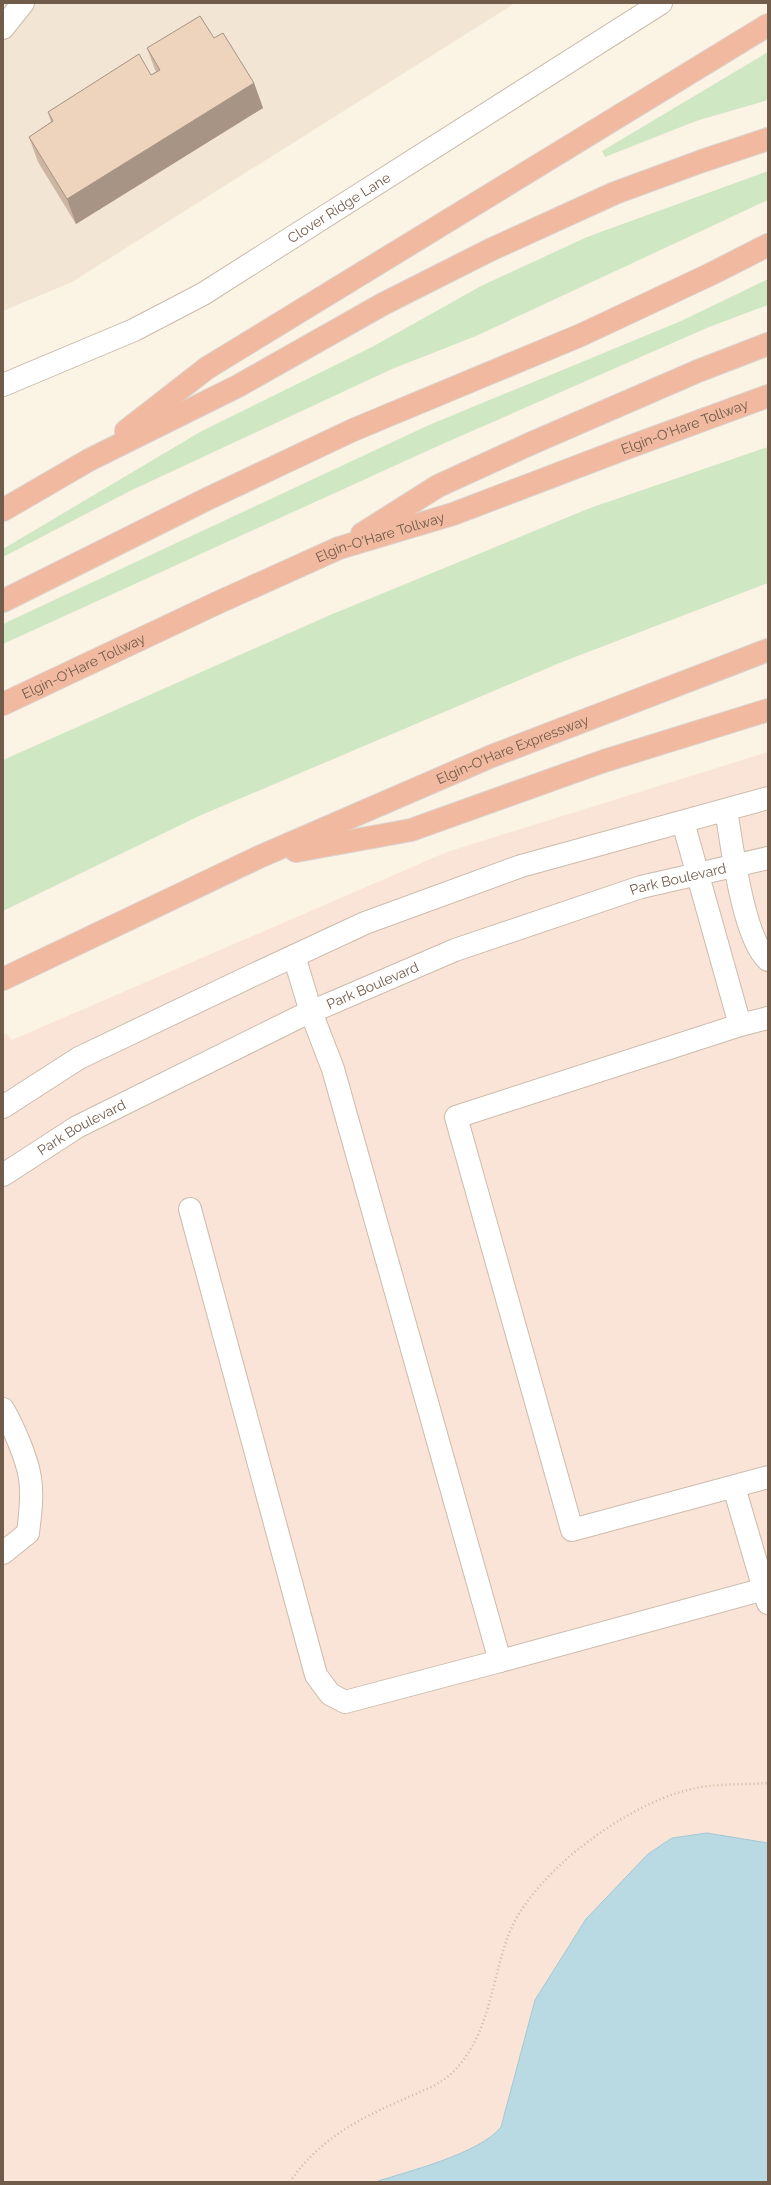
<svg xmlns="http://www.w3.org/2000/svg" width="771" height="2185" font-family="Raleway,sans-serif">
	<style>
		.residential { fill: #f2e5d3 }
		.commercial { fill: #fae4d8 }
		.green { fill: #d0e7c4 }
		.water { fill: #badae3; stroke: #a1c9d4 }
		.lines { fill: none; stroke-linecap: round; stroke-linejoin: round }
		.minor-casing { stroke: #cbbbab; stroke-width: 24 }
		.highway-casing { stroke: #dad4d0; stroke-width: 24 }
		.path { stroke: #d3b7a1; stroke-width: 2.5; stroke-dasharray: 1 3; stroke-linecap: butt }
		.minor { stroke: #fff; stroke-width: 22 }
		.highway { stroke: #f1b99f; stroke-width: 22 }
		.wall { fill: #cdb5a3 }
		.shaded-wall { fill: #a79484 }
		.building { fill: #eed3bd; stroke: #a79484 }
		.labels { text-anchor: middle; stroke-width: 3.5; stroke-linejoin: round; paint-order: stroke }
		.street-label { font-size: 14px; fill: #715b4b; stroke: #fef7ea }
	</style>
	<rect width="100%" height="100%" fill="#fbf3e4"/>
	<!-- residential -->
	<path class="residential" d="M 3,3 L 515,3 L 72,282 L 3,311 Z"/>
	<!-- commercial -->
	<path class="commercial" d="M 768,752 L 768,2182 L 3,2182 L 3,1035 L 6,1033 L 12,1040 L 447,852 Z"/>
	<!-- green -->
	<g class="green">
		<path d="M 768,52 L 768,100 L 696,121 L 605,157 L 602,151 Z"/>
		<path d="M 768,171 L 768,200 L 476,336 L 392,369 L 130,491 L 3,557 L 3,549 L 200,432 L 372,347 L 481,286 L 587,237 Z"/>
		<path d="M 768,279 L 768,305 L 709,327 L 438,446 L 3,644 L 3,624 L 429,425 L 681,321 Z"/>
		<path d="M 768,447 L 768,583 L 562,662 L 199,816 L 3,911 L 3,760 L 330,615 L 590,508 Z"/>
	</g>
	<!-- water -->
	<path class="water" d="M 707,1833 L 768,1843 L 768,2182 L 375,2182 C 409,2171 479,2154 501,2127 L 535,2000 L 586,1919 L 648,1854 L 672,1838 Z"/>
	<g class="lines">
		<defs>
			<g id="minor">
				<path d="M 3,28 L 23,3"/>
				<path id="s1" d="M 3,385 L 134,330 L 203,294 L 661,3"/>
				<path d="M 726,810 C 732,845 743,938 768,960"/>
				<path d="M 683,822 L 740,1025 L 768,1018"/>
				<path d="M 294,956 L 311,1012 L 333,1069 L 500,1661 L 768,1588"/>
				<path d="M 740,1025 L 456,1117 L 572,1530 L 768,1477"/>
				<path d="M 3,1107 L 79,1058 L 251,976 L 365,923 L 521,866 L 768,798"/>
				<path id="s2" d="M 3,1175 L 77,1127 L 299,1017 L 455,950 L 641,887 L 768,858"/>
				<path d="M 190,1209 L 316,1675 L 330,1694 L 345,1702 L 500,1661"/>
				<path d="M 3,1409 C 13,1426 27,1458 30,1478 C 33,1496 30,1515 28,1533 L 3,1553"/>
				<path d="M 734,1487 L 768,1603"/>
			</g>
			<g id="highway">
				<path d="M 126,431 L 207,368 L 768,25"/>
				<path d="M 3,510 L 89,460 L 238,386 L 383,304 L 490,250 L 615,193 L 702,161 L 768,139"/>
				<path d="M 362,534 L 438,486 L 532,443 L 698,371 L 768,344"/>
				<path d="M 3,601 L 205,500 L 353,430 L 581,335 L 711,274 L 768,245"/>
				<path id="s3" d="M 3,704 L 217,603 L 339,548 L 453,514 L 621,450 L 768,396"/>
				<path d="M 296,851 L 411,830 L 604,761 L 768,710"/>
				<path id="s4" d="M 3,979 L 259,857 L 492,756 L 768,650"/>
			</g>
		</defs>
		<!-- minor casing -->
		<use href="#minor" class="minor-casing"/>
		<!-- highway casing -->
		<use href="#highway" class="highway-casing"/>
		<!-- path -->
		<path class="path" d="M 290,2182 C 317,2141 358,2119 402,2100 C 419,2092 441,2085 454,2071 C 489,2035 491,1984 507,1939 C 528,1876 625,1805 688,1790 C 713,1783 742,1785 768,1783"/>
		<!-- minor -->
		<use href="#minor" class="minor"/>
		<!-- highway -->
		<use href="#highway" class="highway"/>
	</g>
	<!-- wall -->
	<path class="wall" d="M 214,38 L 254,83 L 263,108 L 76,224 L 38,162 L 29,137 L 51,122 L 48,112 L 151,75 L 156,72 L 147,48 Z"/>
	<!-- shaded-wall -->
	<path class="shaded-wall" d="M 254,83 L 263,108 L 76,224 L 67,199 Z"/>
	<!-- building -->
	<path class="building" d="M 200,16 L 214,38 L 223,33 L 254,83 L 67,199 L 29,137 L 53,121 L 48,112 L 139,54 L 151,75 L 160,70 L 147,48 Z"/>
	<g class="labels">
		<!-- street labels -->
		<g class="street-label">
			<text dy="5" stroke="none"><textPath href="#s1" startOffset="381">Clover Ridge Lane</textPath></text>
			<text dy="5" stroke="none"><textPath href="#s3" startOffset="737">Elgin-O'Hare Tollway</textPath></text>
			<text dy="5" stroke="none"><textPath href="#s3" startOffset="413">Elgin-O'Hare Tollway</textPath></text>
			<text dy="5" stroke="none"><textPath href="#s3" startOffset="89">Elgin-O'Hare Tollway</textPath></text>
			<text dy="5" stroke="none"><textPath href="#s4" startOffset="559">Elgin-O'Hare Expressway</textPath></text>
			<text dy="5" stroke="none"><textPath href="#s2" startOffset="740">Park Boulevard</textPath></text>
			<text dy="5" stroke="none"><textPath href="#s2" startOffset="416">Park Boulevard</textPath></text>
			<text dy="5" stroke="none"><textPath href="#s2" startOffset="92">Park Boulevard</textPath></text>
		</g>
	</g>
	<!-- border -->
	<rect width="771" height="2185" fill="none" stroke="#715b4b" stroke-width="8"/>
</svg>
